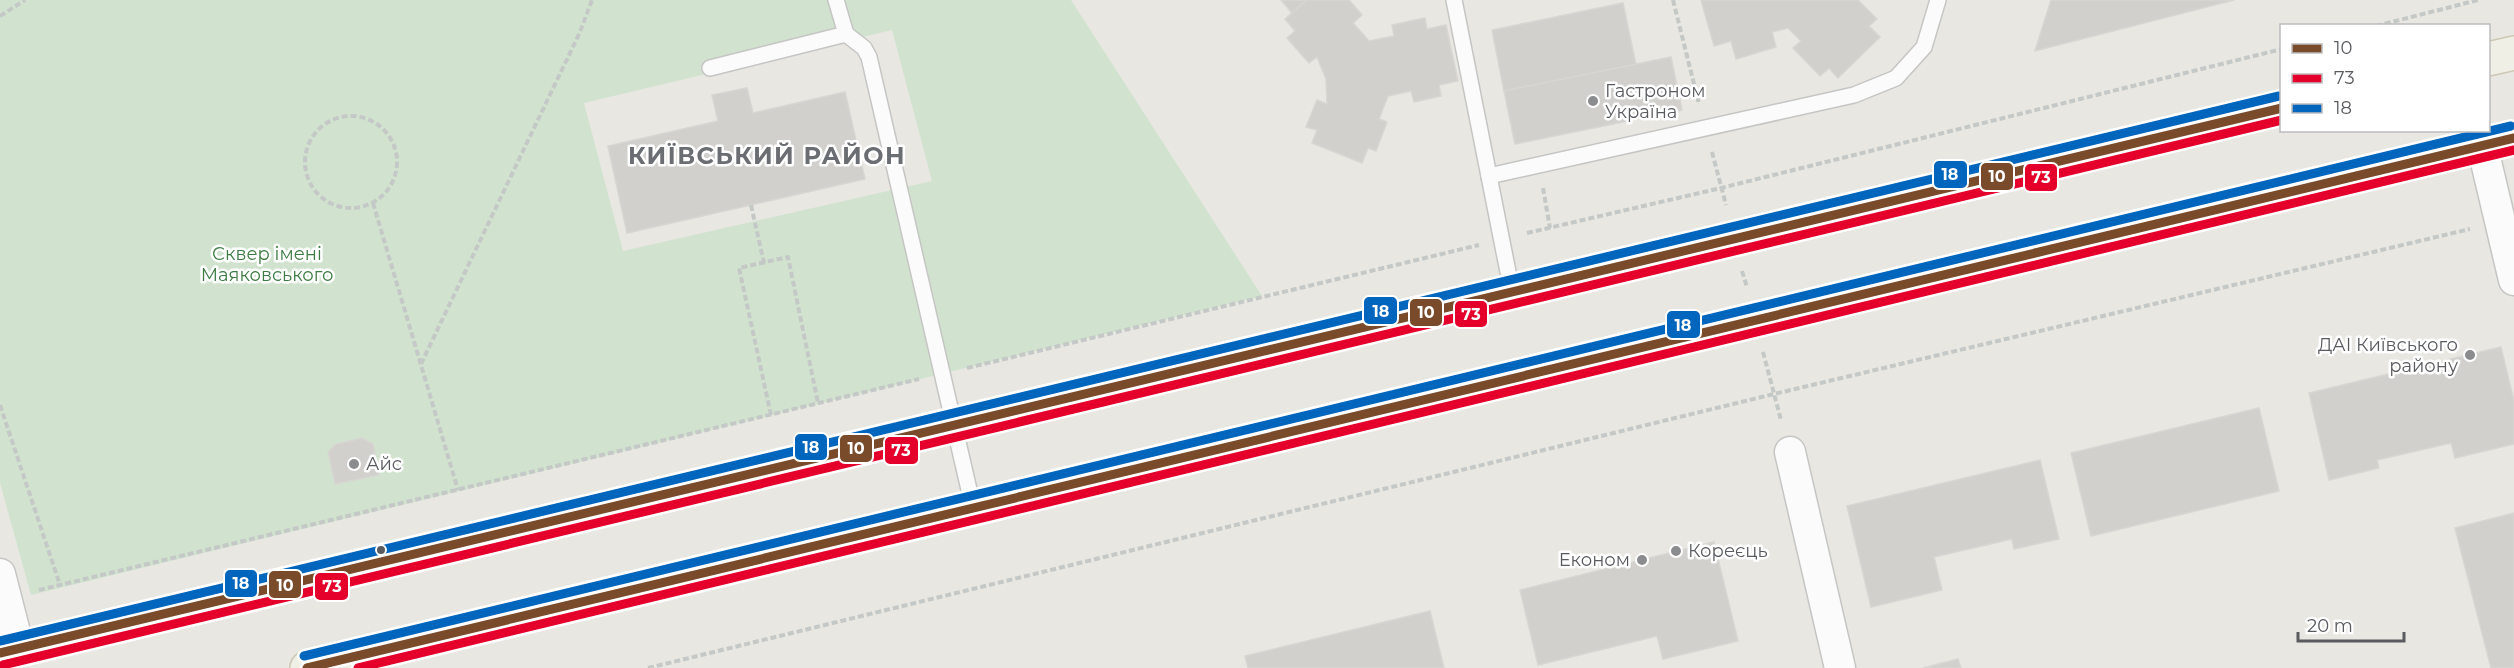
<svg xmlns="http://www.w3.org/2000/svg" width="2514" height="668" font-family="Montserrat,sans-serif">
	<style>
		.green { fill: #d1e3cf; fill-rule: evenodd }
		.building { fill: #d1d0cd; stroke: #d7d6d2; stroke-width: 1.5 }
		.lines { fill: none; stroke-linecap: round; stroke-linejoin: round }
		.lane-casing { stroke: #c5c5c4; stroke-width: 18 }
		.street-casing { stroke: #c5c5c4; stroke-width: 33 }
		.primary-casing { stroke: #cdc7b3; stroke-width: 36 }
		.path { stroke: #c4c8c6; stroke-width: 4; stroke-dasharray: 6 3; stroke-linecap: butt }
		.lane { stroke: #fcfbfb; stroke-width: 15 }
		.street { stroke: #fcfbfb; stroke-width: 30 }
		.primary { stroke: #f0efe6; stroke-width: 33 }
		.bus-1-casing { stroke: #fff; stroke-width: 14 }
		.bus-2-casing { stroke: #fff; stroke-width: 14 }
		.bus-3-casing { stroke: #fff; stroke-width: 14 }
		.bus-1 { stroke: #7a4b2a; stroke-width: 9 }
		.bus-2 { stroke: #e4002b; stroke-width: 9 }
		.bus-3 { stroke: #0065bd; stroke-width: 9 }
		.poi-dot { fill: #8b8c8d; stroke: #fff; stroke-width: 2 }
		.bus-dot { fill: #595b5f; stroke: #fff; stroke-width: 2 }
		.labels { text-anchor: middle; stroke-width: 5; stroke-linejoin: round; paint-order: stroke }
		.poi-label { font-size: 18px; fill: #595b5f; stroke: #fff; text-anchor: start }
		.park-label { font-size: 18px; fill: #3c7b42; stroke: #fff }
		.district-label { font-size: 24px; font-weight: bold; letter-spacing: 1.5px; fill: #6a6d71; stroke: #fff }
		.line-badge { stroke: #fff; stroke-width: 2 }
		.badge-label { font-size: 16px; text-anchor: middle; font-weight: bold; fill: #fff }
	</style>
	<rect width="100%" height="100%" fill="#e8e7e2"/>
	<!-- green -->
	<path class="green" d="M 0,0 L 1071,0 L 1262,296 L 31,595 L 0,483 ZM 892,30 L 932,181 L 623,251 L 584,103 Z"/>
	<!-- building -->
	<g class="building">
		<path d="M 1281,0 L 1307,0 L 1292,13 Z"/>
		<path d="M 1307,0 L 1349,0 L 1362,15 L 1353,23 L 1369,41 L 1394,36 L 1392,25 L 1425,18 L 1427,29 L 1446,25 L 1458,81 L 1439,85 L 1441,96 L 1414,102 L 1411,91 L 1388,96 L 1379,119 L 1387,122 L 1376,151 L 1368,148 L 1362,163 L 1312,143 L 1317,130 L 1306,127 L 1317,100 L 1327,104 L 1326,79 L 1317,57 L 1309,63 L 1287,38 L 1295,31 L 1285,19 Z"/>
		<path d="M 1701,0 L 1858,0 L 1877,19 L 1869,26 L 1880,37 L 1838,78 L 1829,68 L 1820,76 L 1793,48 L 1801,41 L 1788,28 L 1772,32 L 1776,47 L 1736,59 L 1731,41 L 1714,46 Z"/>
		<path d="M 2051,0 L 2234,0 L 2035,51 Z"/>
		<path d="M 1623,3 L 1636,65 L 1504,91 L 1492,30 Z"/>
		<path d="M 1671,57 L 1682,110 L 1515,144 L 1504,91 Z"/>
		<path d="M 747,88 L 753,113 L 845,92 L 865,179 L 627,233 L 608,146 L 718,121 L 712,95 Z"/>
		<path d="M 2501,347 L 2514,401 L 2514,444 L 2455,458 L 2451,443 L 2377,460 L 2379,468 L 2329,480 L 2309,393 Z"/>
		<path d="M 2259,408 L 2279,491 L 2091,536 L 2071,453 Z"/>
		<path d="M 362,438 L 373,444 L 379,475 L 335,484 L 328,452 L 336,444 Z"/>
		<path d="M 2040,460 L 2059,539 L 2014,549 L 2012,539 L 1934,557 L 1942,590 L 1871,607 L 1847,506 Z"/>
		<path d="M 2514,513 L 2514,668 L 2491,668 L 2455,528 Z"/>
		<path d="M 1714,542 L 1738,641 L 1663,659 L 1657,636 L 1538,665 L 1520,590 Z"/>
		<path d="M 1430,611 L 1444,668 L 1248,668 L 1245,656 Z"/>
		<path d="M 1958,659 L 1961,668 L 1923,668 Z"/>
	</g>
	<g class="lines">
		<defs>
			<g id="lane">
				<path d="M 1454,0 L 1512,292"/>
				<path d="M 846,34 L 864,48 L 869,57 L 973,507"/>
				<path d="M 710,68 L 846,34 L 836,0"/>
				<path d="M 1489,176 L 1854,95 L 1896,78 L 1924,47 L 1938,0"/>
			</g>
			<g id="street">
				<path d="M 2482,145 L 2514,280"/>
				<path d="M 1790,452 L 1840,668"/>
				<path d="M 0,574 L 19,648"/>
			</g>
			<g id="primary">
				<path d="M 2488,59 L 2514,53"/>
				<path d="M 0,653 L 2282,108"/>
				<path d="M 307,668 L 2514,138"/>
			</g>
		</defs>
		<!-- lane casing -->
		<use href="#lane" class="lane-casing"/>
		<!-- street casing -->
		<use href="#street" class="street-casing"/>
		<!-- primary casing -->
		<use href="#primary" class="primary-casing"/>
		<!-- path -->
		<g class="path">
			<path d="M 1673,0 L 1699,104"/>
			<path d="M 0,16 L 25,0"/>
			<path d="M 2376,26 L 2478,0"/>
			<circle cx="351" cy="162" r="46"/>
			<path d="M 1712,152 L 1726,205"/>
			<path d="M 1543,188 L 1550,228"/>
			<path d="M 373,203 L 458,490"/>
			<path d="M 751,205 L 764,263"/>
			<path d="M 1527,233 L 1721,188 L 2282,49"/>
			<path d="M 1742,271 L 1747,287"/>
			<path d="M 1763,352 L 1781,420"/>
			<path d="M 421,364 L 580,32 L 592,0"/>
			<path d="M 967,368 L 1479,245"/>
			<path d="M 0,405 L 60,585"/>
			<path d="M 771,415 L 739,268 L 788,257 L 818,403"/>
			<path d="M 39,590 L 919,379"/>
			<path d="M 648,668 L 1774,394 L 2470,229"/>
		</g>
		<!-- lane -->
		<use href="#lane" class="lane"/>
		<!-- street -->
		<use href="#street" class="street"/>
		<!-- primary -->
		<use href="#primary" class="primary"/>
		<defs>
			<g id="bus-1">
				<path d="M 0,653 L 2282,108"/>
				<path d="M 307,668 L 2514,138"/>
			</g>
			<g id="bus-2">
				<path d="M 3,665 L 2282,120"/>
				<path d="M 358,668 L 2514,150"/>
			</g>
			<g id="bus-3">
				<path d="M 0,641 L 2279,96"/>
				<path d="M 304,656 L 2511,126"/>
			</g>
		</defs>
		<!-- bus-1 casing -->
		<use href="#bus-1" class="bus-1-casing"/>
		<!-- bus-2 casing -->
		<use href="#bus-2" class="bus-2-casing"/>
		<!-- bus-3 casing -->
		<use href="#bus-3" class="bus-3-casing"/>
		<!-- bus-1 -->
		<use href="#bus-1" class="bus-1"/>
		<!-- bus-2 -->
		<use href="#bus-2" class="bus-2"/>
		<!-- bus-3 -->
		<use href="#bus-3" class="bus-3"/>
	</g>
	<!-- markers -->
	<g class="poi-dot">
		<circle cx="1593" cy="101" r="6"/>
		<circle cx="2470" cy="355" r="6"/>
		<circle cx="354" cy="464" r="6"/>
		<circle cx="1676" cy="551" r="6"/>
		<circle cx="1642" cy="560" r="6"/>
	</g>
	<circle class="bus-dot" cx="381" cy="550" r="5"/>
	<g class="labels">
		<!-- poi labels -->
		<g class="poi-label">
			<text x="1605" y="97">Гастроном<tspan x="1605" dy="21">Україна</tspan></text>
			<text x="2458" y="351" text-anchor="end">ДАІ Київського<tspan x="2458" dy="21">району</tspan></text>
			<text x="366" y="470">Айс</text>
			<text x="1688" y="557">Кореєць</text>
			<text x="1630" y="566" text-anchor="end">Економ</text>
		</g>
		<!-- park labels -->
		<g class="park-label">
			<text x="267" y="260">Сквер імені<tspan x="267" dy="21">Маяковського</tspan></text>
		</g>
		<!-- district labels -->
		<g class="district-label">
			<text x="767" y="164">КИЇВСЬКИЙ РАЙОН</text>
		</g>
	</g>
	<g class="line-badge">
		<rect x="1933" y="160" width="35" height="29" rx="6" fill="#0065bd"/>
		<rect x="1980" y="162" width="34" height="29" rx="6" fill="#7a4b2a"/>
		<rect x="2024" y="163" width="34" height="29" rx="6" fill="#e4002b"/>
		<rect x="1363" y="296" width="35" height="29" rx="6" fill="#0065bd"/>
		<rect x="1409" y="298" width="34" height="29" rx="6" fill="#7a4b2a"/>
		<rect x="1454" y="300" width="34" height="28" rx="6" fill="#e4002b"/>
		<rect x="1666" y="310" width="35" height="29" rx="6" fill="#0065bd"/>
		<rect x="794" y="433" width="34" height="28" rx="6" fill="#0065bd"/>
		<rect x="839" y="434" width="34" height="29" rx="6" fill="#7a4b2a"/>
		<rect x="884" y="436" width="35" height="29" rx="6" fill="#e4002b"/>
		<rect x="224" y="569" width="34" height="29" rx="6" fill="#0065bd"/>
		<rect x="268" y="570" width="34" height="29" rx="6" fill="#7a4b2a"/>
		<rect x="314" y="572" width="35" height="29" rx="6" fill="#e4002b"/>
	</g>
	<g class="badge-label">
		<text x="1950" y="180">18</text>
		<text x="1997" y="182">10</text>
		<text x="2041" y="183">73</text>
		<text x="1381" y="317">18</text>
		<text x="1426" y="318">10</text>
		<text x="1471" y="320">73</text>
		<text x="1683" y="331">18</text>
		<text x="811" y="453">18</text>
		<text x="856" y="454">10</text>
		<text x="901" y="456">73</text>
		<text x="241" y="589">18</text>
		<text x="285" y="591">10</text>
		<text x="332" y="592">73</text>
	</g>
	<!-- legend -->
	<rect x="2280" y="24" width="210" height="108" fill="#ffffff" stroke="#bdbdbf" stroke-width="1.5"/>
	<rect x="2292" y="44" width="30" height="9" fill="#7a4b2a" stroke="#bdbdbf" stroke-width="1.5"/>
	<text x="2334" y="54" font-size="18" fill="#595b5f">10</text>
	<rect x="2292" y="74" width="30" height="9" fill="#e4002b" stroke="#bdbdbf" stroke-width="1.5"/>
	<text x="2334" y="84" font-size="18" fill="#595b5f">73</text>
	<rect x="2292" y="104" width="30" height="9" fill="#0065bd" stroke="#bdbdbf" stroke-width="1.5"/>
	<text x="2334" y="114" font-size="18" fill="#595b5f">18</text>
	<!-- scale -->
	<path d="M2298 632v9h106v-9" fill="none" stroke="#595b5f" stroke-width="3"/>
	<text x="2307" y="632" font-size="18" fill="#595b5f" stroke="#ffffff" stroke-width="4.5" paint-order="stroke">20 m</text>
</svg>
